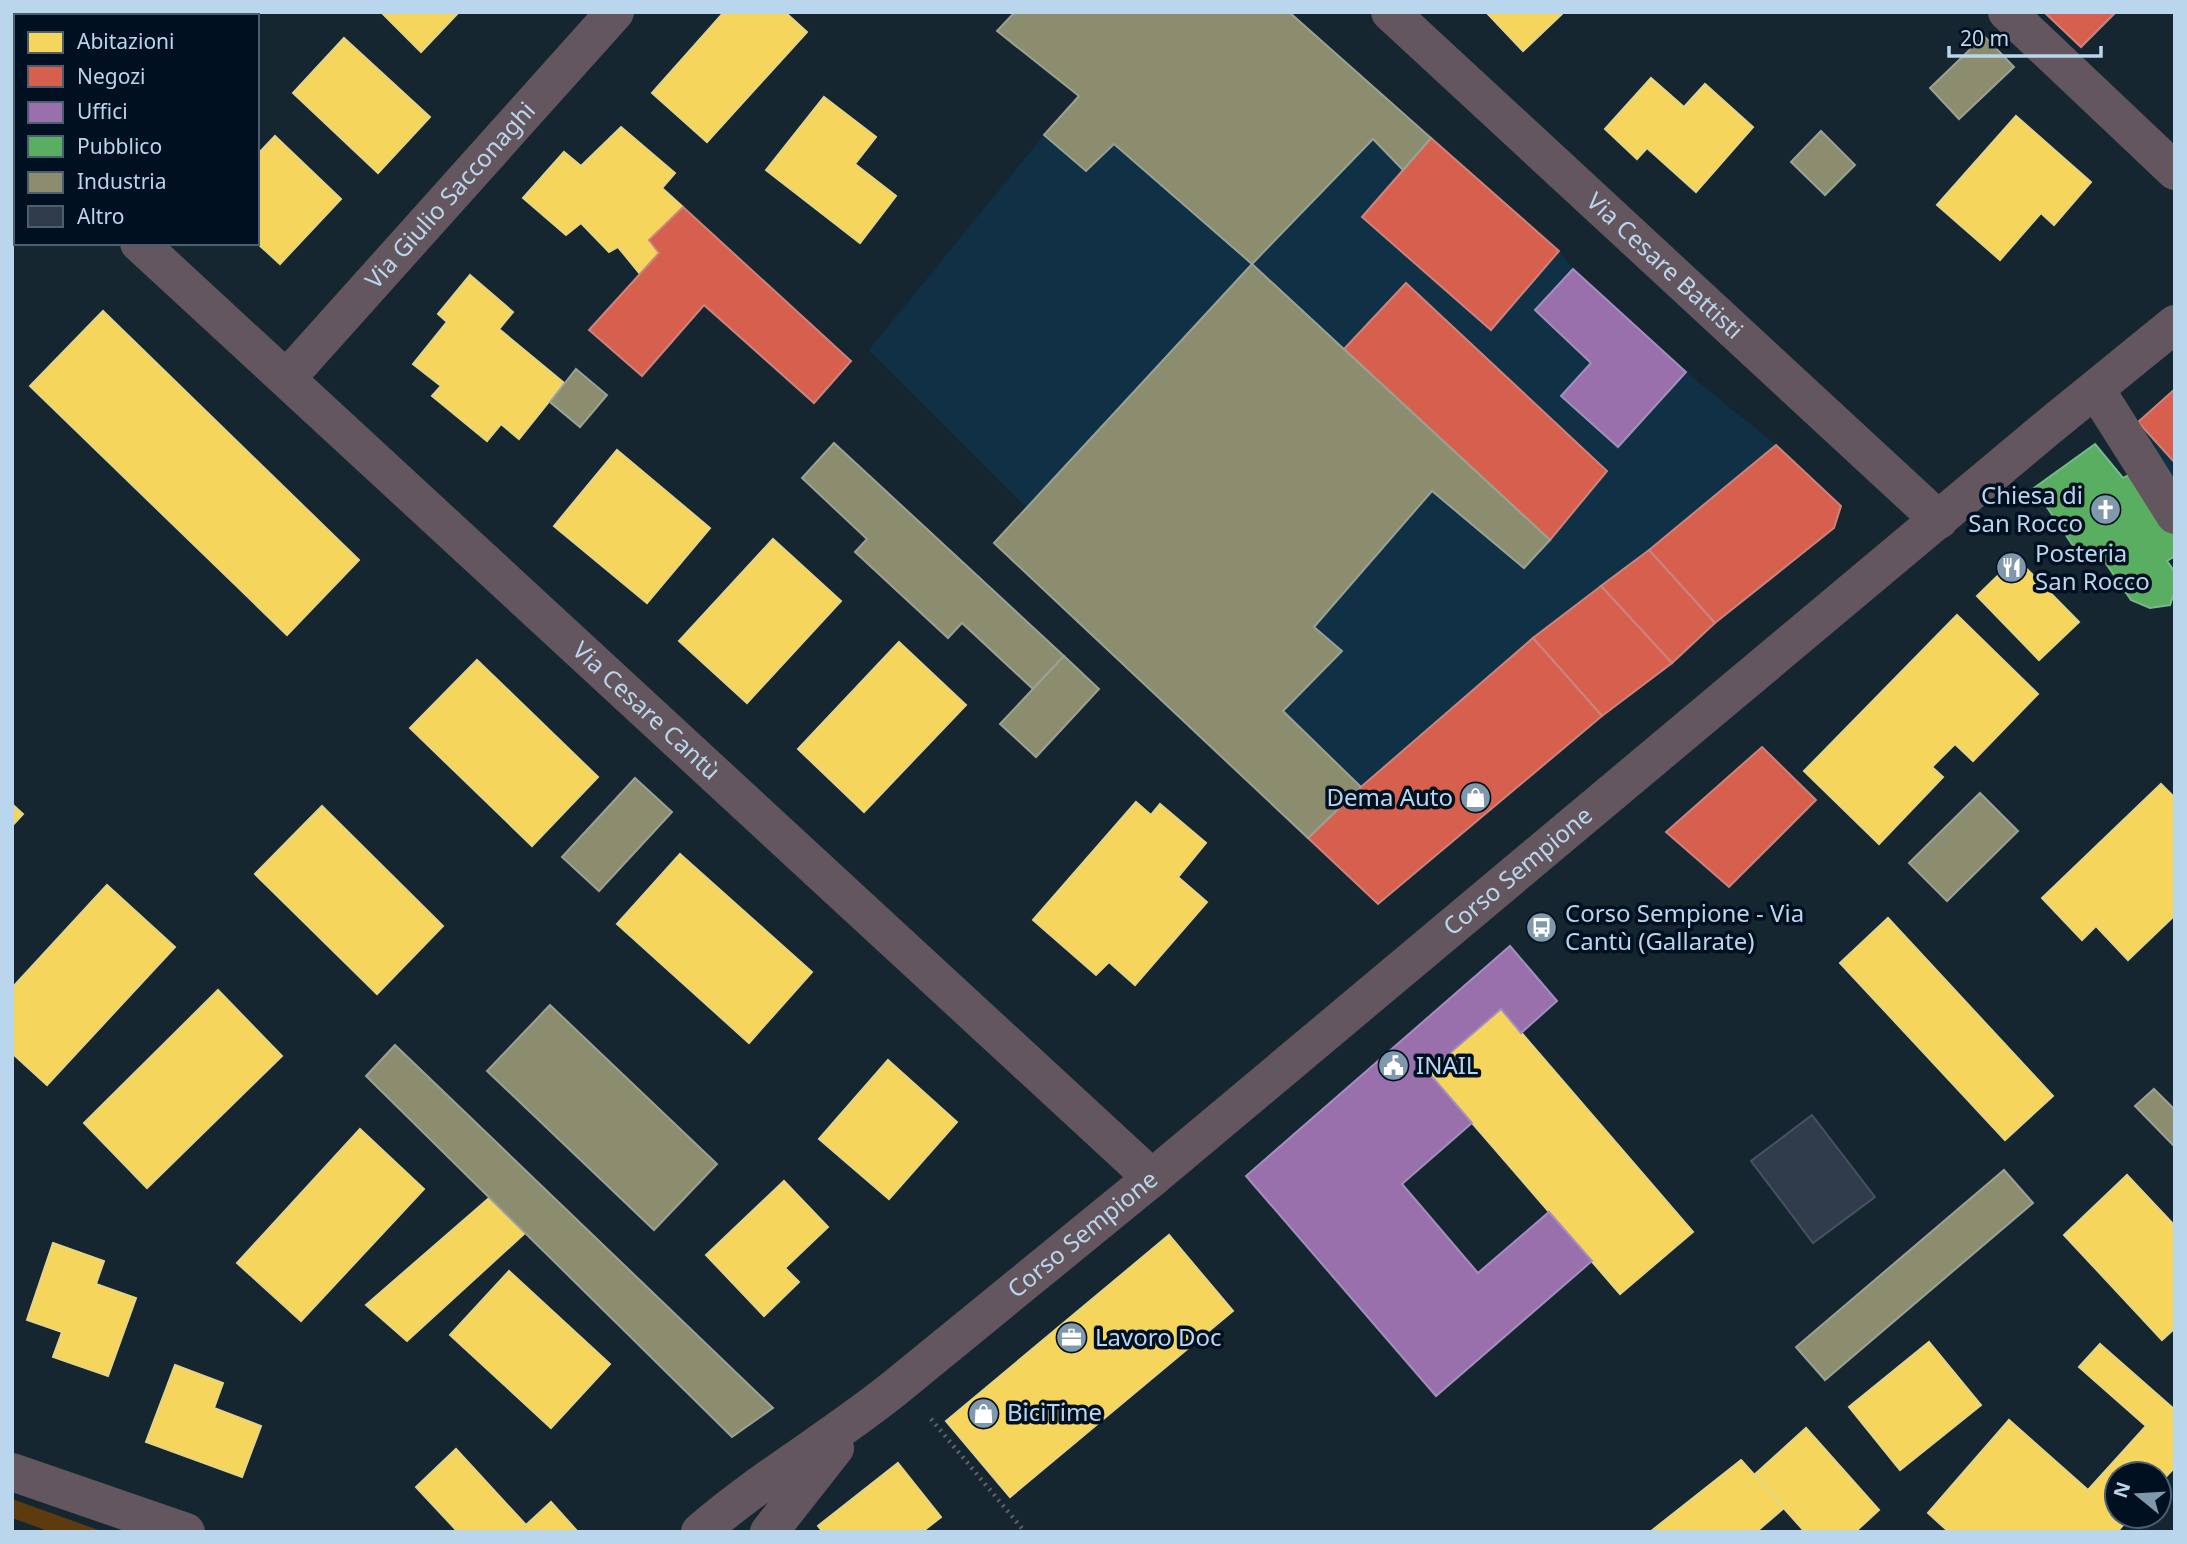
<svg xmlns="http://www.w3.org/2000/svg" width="2187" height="1544" font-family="'Noto Sans',sans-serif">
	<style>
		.built { fill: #103046 }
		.green { fill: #5e3a0f }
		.homes { fill: #f6d55c; stroke: #e4d587; stroke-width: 2 }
		.shops { fill: #d6604d; stroke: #cd837d; stroke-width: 2 }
		.offices { fill: #9970ab; stroke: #a38fbe; stroke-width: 2 }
		.public { fill: #5aae61; stroke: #76ba8b; stroke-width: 2 }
		.industry { fill: #8c8c6e; stroke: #9aa294; stroke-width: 2 }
		.building { fill: #303c4b; stroke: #465261; stroke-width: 2 }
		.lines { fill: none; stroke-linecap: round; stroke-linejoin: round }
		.path { stroke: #676067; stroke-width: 4.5; stroke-dasharray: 2 5; stroke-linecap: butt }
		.minor { stroke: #64565f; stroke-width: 38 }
		.tertiary { stroke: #64565f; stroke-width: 38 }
		.labels { text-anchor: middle; stroke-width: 7; stroke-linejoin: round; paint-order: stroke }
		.street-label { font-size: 24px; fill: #b9d6ec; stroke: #001020 }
		.poi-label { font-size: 24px; fill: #b9d6ec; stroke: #001020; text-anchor: start }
	</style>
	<rect width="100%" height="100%" fill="#162631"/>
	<!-- built -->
	<g class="built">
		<path d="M 1015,12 L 1289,12 L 1559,251 L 1573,269 L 1686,372 L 1776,445 L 1841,506 L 1834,528 L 1715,623 L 1672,663 L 1602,716 L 1378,904 L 994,543 L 1027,508 L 869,350 L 1044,135 L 1078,96 L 997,31 Z"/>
		<path d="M 2175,389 L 2175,479 L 2138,422 Z"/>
	</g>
	<!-- green -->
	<path class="green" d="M 12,1499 L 104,1532 L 51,1532 L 12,1518 Z"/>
	<!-- homes -->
	<g class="homes">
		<path d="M 92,12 L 231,12 L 228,16 L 89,16 Z"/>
		<path d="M 381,12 L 459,12 L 421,52 Z"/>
		<path d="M 724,12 L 785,12 L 807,32 L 707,142 L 652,93 Z"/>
		<path d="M 1486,12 L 1564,12 L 1523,51 Z"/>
		<path d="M 344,38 L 430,117 L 378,173 L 293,93 Z"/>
		<path d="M 1651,78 L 1684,107 L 1705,84 L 1753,127 L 1696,192 L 1647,148 L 1637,159 L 1605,129 Z"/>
		<path d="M 824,97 L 876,137 L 855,164 L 896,196 L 860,243 L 766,170 Z"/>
		<path d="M 2016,116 L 2091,182 L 2054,225 L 2041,213 L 2000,260 L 1937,205 Z"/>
		<path d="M 621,127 L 675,173 L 662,188 L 683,207 L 649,240 L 659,253 L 640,274 L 618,247 L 609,252 L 581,223 L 566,235 L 523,198 L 564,152 L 581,166 Z"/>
		<path d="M 275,136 L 341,199 L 280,264 L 257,243 L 257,155 Z"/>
		<path d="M 470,275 L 513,312 L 499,329 L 564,383 L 519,439 L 501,424 L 487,441 L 432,396 L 441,386 L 413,364 L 447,322 L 438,314 Z"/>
		<path d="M 103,311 L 359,560 L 287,635 L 30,386 Z"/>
		<path d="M 617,450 L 710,528 L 647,603 L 554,526 Z"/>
		<path d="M 773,539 L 841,601 L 747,703 L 679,641 Z"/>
		<path d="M 2016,558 L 2079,622 L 2039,660 L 1977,596 Z"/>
		<path d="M 1957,615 L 2038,694 L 1973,761 L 1955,744 L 1932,767 L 1943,777 L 1879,844 L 1804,771 Z"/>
		<path d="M 899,642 L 966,705 L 864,812 L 798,749 Z"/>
		<path d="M 477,660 L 598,777 L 532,846 L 410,728 Z"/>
		<path d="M 2161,784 L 2175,798 L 2175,915 L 2128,960 L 2096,926 L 2082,940 L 2042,898 Z"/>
		<path d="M 1136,802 L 1151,815 L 1160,804 L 1206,843 L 1178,877 L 1207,902 L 1135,985 L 1109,962 L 1096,975 L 1033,920 Z"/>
		<path d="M 12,804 L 23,814 L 12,826 Z"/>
		<path d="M 322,806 L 443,926 L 377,994 L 255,874 Z"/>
		<path d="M 680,854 L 812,972 L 749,1043 L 617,924 Z"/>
		<path d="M 107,885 L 175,947 L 47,1085 L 12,1053 L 12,988 Z"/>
		<path d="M 1888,918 L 2053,1096 L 2005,1140 L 1840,963 Z"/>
		<path d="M 218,990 L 282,1056 L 147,1188 L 84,1123 Z"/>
		<path d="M 1501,1009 L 1693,1232 L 1620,1294 L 1428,1072 Z"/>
		<path d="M 888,1060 L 957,1122 L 889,1199 L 819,1139 Z"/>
		<path d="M 360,1129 L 424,1189 L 301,1321 L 237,1263 Z"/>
		<path d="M 2127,1175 L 2175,1226 L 2175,1328 L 2162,1340 L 2064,1235 Z"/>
		<path d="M 784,1181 L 828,1227 L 785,1268 L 799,1282 L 764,1316 L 706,1255 Z"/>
		<path d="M 489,1198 L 525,1233 L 407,1341 L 366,1305 Z"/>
		<path d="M 1169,1235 L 1233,1311 L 1010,1497 L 946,1421 Z"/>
		<path d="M 53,1243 L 104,1261 L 96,1284 L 136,1298 L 108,1376 L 53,1357 L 62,1332 L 27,1320 Z"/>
		<path d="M 509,1271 L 610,1364 L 551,1428 L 450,1335 Z"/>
		<path d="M 1929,1342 L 1981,1405 L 1900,1470 L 1849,1407 Z"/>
		<path d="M 2100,1344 L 2175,1410 L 2175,1467 L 2159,1484 L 2159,1474 L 2117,1474 L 2117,1516 L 2131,1516 L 2117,1532 L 1949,1532 L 1928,1513 L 2009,1420 L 2088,1490 L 2146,1426 L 2079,1367 Z"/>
		<path d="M 175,1365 L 223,1383 L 214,1408 L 261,1426 L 242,1477 L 146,1442 Z"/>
		<path d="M 1806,1428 L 1879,1510 L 1855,1532 L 1805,1532 L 1754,1475 Z"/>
		<path d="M 456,1449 L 526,1525 L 551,1502 L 578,1532 L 458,1532 L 416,1487 Z"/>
		<path d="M 1741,1460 L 1784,1508 L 1756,1532 L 1650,1532 Z"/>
		<path d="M 898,1463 L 941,1517 L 922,1532 L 823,1532 L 818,1526 Z"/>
	</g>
	<!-- shops -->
	<g class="shops">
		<path d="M 2044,12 L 2116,12 L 2081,47 Z"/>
		<path d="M 1431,138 L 1559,251 L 1491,330 L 1362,217 Z"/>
		<path d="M 683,207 L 851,361 L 814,403 L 704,305 L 642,376 L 589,330 L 659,253 L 649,240 Z"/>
		<path d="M 1406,283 L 1607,471 L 1550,540 L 1344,349 Z"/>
		<path d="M 2175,389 L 2175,463 L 2138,422 Z"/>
		<path d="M 1776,445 L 1841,506 L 1834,528 L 1715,623 L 1649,550 Z"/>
		<path d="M 1649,550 L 1715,623 L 1672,663 L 1601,586 Z"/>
		<path d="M 1601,586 L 1672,663 L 1602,716 L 1533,638 Z"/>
		<path d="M 1533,638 L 1602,716 L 1378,904 L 1308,838 L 1361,787 Z"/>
		<path d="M 1762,747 L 1816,800 L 1729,887 L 1666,832 Z"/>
	</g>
	<!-- offices -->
	<g class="offices">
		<path d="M 1573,269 L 1686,372 L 1618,447 L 1561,396 L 1591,363 L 1535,310 Z"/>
		<path d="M 1510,946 L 1557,1001 L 1521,1033 L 1501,1009 L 1428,1072 L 1472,1123 L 1402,1184 L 1478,1273 L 1549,1212 L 1592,1261 L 1436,1396 L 1246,1176 Z"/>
	</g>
	<!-- public -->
	<path class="public" d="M 2095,444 L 2123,478 L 2139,469 L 2175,533 L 2175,556 L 2167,561 L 2175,572 L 2175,590 L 2170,605 L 2150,608 L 2131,600 L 2096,549 L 2080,556 L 2034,488 Z"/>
	<!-- industry -->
	<g class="industry">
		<path d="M 1015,12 L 1289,12 L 1431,138 L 1403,170 L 1373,139 L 1252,264 L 1114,144 L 1086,171 L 1044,135 L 1079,96 L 997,31 Z"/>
		<path d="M 1984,36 L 2014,67 L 1959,119 L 1930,88 Z"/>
		<path d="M 1821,131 L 1855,165 L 1825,195 L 1791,162 Z"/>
		<path d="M 1252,264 L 1550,540 L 1524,568 L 1432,491 L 1314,627 L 1342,651 L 1283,711 L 1361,787 L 1308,838 L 994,543 Z"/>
		<path d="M 576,369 L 607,395 L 580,427 L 550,402 Z"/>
		<path d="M 834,443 L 1064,656 L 1033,689 L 962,623 L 948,638 L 855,552 L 867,539 L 802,478 Z"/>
		<path d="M 1064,656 L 1099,689 L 1036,757 L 1000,724 Z"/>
		<path d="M 635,778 L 672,812 L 599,891 L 562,857 Z"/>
		<path d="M 1980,793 L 2018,831 L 1947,901 L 1909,863 Z"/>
		<path d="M 550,1005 L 717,1164 L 654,1230 L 487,1071 Z"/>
		<path d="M 395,1045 L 773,1408 L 732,1437 L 366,1076 Z"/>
		<path d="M 2154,1089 L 2175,1110 L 2175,1147 L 2135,1106 Z"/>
		<path d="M 2004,1170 L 2033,1203 L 1825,1380 L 1796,1347 Z"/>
	</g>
	<!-- building -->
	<path class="building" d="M 1812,1115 L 1875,1197 L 1813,1243 L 1751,1161 Z"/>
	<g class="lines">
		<!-- path -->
		<path class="path" d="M 931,1419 L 1025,1532"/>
		<!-- minor -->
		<g class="minor">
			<path id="s1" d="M 1390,12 L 1939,520"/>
			<path d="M 2007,12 L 2175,171"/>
			<path d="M 16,29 L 13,69 L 16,94"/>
			<path id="s2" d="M 139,243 L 1152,1178"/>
			<path id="s3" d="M 287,378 L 615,12"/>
			<path d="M 2096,390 L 2175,515"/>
		</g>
		<!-- tertiary -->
		<g class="tertiary">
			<path d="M 12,1472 L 186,1532"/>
			<path id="s4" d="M 700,1532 C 763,1477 837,1436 901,1383 L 1152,1178 L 2046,429 L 2175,324"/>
			<path d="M 769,1532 L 835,1448"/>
		</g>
	</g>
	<!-- icons -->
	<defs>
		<symbol id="church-disc" viewBox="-11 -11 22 22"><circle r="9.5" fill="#8098ab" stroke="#001020"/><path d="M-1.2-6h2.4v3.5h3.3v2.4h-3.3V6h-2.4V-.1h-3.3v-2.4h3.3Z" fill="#fff"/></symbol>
		<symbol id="restaurant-disc" viewBox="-11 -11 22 22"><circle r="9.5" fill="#8098ab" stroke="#001020"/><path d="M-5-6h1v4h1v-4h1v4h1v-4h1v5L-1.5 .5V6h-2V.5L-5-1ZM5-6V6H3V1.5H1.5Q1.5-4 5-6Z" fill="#fff"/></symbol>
		<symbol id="shop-disc" viewBox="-11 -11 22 22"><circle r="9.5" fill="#8098ab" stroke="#001020"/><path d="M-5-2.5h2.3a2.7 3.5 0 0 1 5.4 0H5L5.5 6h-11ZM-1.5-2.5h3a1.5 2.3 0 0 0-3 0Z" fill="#fff"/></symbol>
		<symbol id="bus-disc" viewBox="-11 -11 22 22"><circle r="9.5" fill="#8098ab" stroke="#001020"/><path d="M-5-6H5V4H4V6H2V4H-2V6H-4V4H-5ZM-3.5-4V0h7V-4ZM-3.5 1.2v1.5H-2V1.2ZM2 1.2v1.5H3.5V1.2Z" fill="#fff"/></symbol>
		<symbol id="civic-disc" viewBox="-11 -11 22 22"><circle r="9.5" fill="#8098ab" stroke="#001020"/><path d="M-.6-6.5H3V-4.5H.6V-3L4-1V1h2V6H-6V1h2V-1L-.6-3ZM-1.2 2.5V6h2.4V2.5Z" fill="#fff"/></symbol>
		<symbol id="office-disc" viewBox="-11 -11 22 22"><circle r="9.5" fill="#8098ab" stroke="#001020"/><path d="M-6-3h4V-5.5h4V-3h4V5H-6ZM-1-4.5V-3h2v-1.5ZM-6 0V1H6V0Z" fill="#fff"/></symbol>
	</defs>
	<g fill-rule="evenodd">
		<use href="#church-disc" x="2088" y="492" width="35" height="35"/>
		<use href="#restaurant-disc" x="1994" y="550" width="35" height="35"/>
		<use href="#shop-disc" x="1458" y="780" width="35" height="35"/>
		<use href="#bus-disc" x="1524" y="910" width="35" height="35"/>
		<use href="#civic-disc" x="1376" y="1048" width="35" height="35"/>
		<use href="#office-disc" x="1054" y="1320" width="35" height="35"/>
		<use href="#shop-disc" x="966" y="1396" width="35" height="35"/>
	</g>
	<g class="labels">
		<!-- street labels -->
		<g class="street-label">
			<text dy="8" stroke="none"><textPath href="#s3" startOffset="245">Via Giulio Sacconaghi</textPath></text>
			<text dy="8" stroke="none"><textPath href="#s1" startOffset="374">Via Cesare Battisti</textPath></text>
			<text dy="8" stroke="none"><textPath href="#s2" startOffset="690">Via Cesare Cantù</textPath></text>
			<text dy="8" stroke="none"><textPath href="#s4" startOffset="1052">Corso Sempione</textPath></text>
			<text dy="8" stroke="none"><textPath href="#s4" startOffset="485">Corso Sempione</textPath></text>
		</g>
		<!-- poi labels -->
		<g class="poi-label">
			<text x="2083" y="504" text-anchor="end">Chiesa di<tspan x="2083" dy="28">San Rocco</tspan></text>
			<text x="2035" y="562">Posteria<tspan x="2035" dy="28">San Rocco</tspan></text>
			<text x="1453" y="806" text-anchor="end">Dema Auto</text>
			<text x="1565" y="922">Corso Sempione - Via<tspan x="1565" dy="28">Cantù (Gallarate)</tspan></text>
			<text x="1416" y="1074">INAIL</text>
			<text x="1095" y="1346">Lavoro Doc</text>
			<text x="1007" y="1421">BiciTime</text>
		</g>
	</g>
	<!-- border -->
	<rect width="2187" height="1544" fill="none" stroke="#b9d6ec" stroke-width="28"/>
	<!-- legend -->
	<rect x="14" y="14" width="245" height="231" fill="#001020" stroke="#4a5f72" stroke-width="2"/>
	<rect x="28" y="32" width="35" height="21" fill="#f6d55c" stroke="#4a5f72" stroke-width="2"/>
	<text x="77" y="49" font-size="21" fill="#b9d6ec">Abitazioni</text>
	<rect x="28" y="66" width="35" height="21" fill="#d6604d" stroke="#4a5f72" stroke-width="2"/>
	<text x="77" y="84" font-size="21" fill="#b9d6ec">Negozi</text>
	<rect x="28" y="102" width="35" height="21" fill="#9970ab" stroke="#4a5f72" stroke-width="2"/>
	<text x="77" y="119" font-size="21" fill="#b9d6ec">Uffici</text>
	<rect x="28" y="136" width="35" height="21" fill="#5aae61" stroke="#4a5f72" stroke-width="2"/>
	<text x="77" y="154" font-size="21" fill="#b9d6ec">Pubblico</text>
	<rect x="28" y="172" width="35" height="21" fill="#8c8c6e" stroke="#4a5f72" stroke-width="2"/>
	<text x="77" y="189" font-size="21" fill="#b9d6ec">Industria</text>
	<rect x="28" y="206" width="35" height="21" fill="#303c4b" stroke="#4a5f72" stroke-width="2"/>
	<text x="77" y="224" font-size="21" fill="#b9d6ec">Altro</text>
	<!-- north arrow -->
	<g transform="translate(2138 1495) rotate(288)"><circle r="33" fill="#001020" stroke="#4a5f72" stroke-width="2"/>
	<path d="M0-5L12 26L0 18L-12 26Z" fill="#8098ab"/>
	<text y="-10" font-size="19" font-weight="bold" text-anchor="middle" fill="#b9d6ec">N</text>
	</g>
	<!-- scale -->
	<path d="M1949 46v10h152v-10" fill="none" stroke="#b9d6ec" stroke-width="3.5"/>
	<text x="1960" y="46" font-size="21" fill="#b9d6ec" stroke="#001020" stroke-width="5" paint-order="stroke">20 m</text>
</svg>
